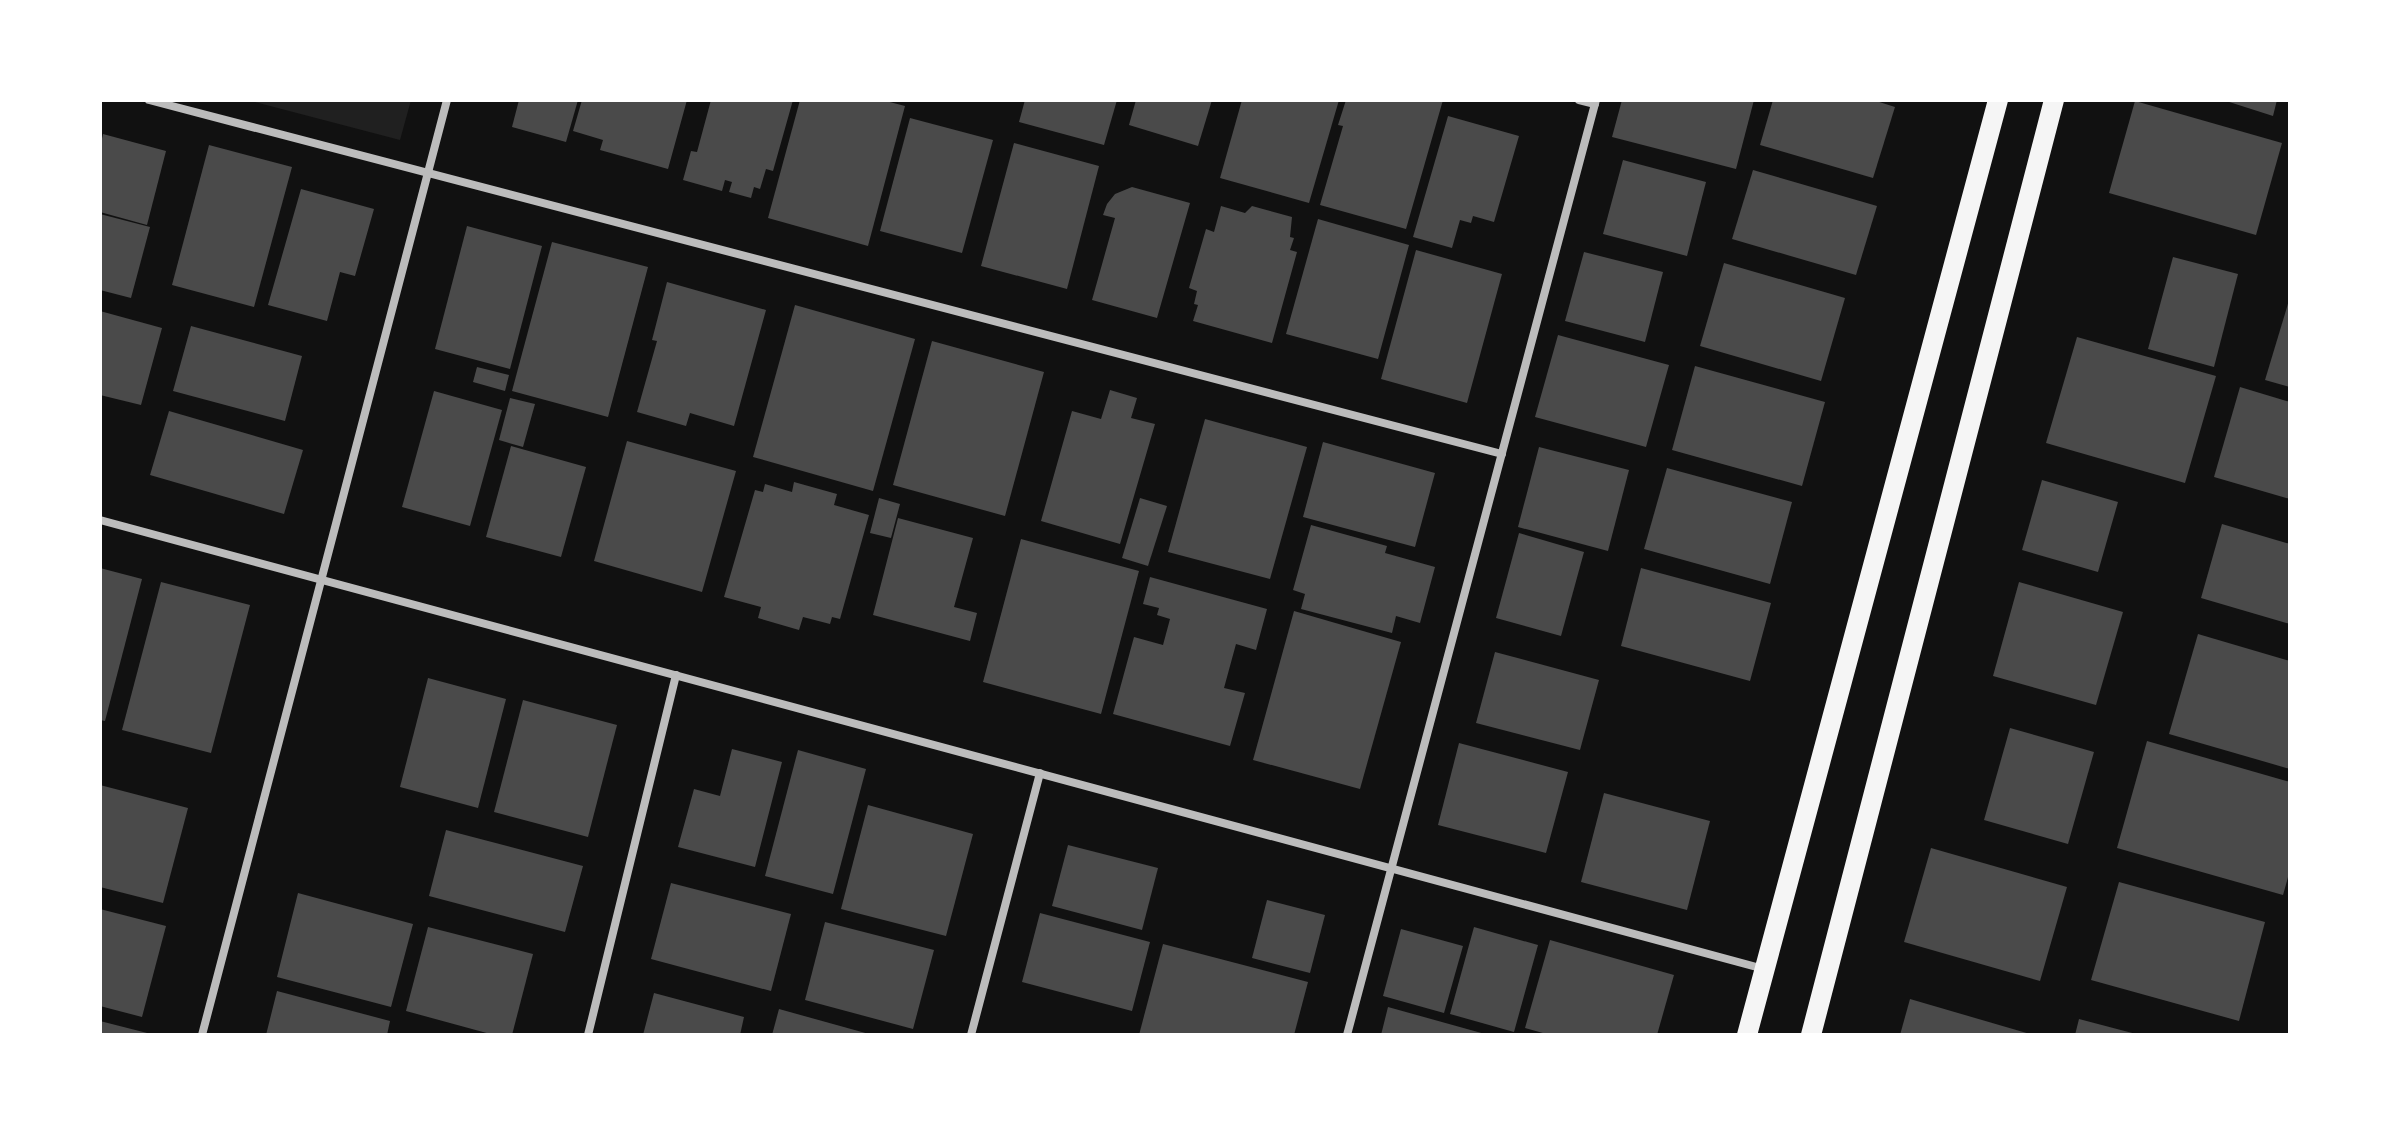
<svg xmlns="http://www.w3.org/2000/svg" width="2390" height="1135" font-family="'Fira Sans',sans-serif">
	<style>
		.green { fill: #202020 }
		.building { fill: #4a4a4a }
		.lines { fill: none; stroke-linecap: round; stroke-linejoin: round }
		.minor { stroke: #bcbcbc; stroke-width: 8 }
		.primary { stroke: #f5f5f5; stroke-width: 20 }
	</style>
	<rect width="100%" height="100%" fill="#111"/>
	<!-- green -->
	<path class="green" d="M 247,100 L 411,100 L 400,140 Z"/>
	<!-- building -->
	<g class="building">
		<path d="M 519,100 L 578,100 L 566,142 L 512,127 Z"/>
		<path d="M 582,100 L 687,100 L 668,169 L 600,150 L 603,140 L 573,131 Z"/>
		<path d="M 711,100 L 793,100 L 773,171 L 766,169 L 760,189 L 754,187 L 751,198 L 729,192 L 732,182 L 725,180 L 722,191 L 683,180 L 691,151 L 697,152 Z"/>
		<path d="M 800,100 L 882,100 L 905,106 L 868,246 L 768,218 Z"/>
		<path d="M 1025,100 L 1117,100 L 1104,145 L 1019,122 Z"/>
		<path d="M 1136,100 L 1212,100 L 1198,146 L 1129,125 Z"/>
		<path d="M 1242,100 L 1339,100 L 1309,203 L 1220,178 Z"/>
		<path d="M 1346,100 L 1443,100 L 1406,229 L 1320,205 L 1343,126 L 1338,125 Z"/>
		<path d="M 1622,100 L 1754,100 L 1736,169 L 1612,137 Z"/>
		<path d="M 1773,100 L 1873,100 L 1895,107 L 1873,178 L 1760,145 Z"/>
		<path d="M 2223,100 L 2277,100 L 2273,116 Z"/>
		<path d="M 2135,101 L 2282,143 L 2256,235 L 2109,193 Z"/>
		<path d="M 1448,116 L 1519,136 L 1494,222 L 1473,216 L 1471,223 L 1460,220 L 1452,248 L 1413,237 Z"/>
		<path d="M 910,118 L 993,140 L 962,253 L 880,231 Z"/>
		<path d="M 103,134 L 166,151 L 147,225 L 100,212 L 100,148 Z"/>
		<path d="M 1014,143 L 1099,166 L 1067,289 L 981,266 Z"/>
		<path d="M 209,145 L 292,167 L 254,307 L 172,285 Z"/>
		<path d="M 1623,160 L 1706,182 L 1687,256 L 1603,234 Z"/>
		<path d="M 1753,170 L 1877,206 L 1856,275 L 1732,239 Z"/>
		<path d="M 1132,187 L 1190,203 L 1157,318 L 1092,300 L 1115,218 L 1103,215 L 1107,204 L 1115,194 Z"/>
		<path d="M 301,189 L 374,209 L 355,276 L 340,272 L 327,321 L 268,305 Z"/>
		<path d="M 1221,206 L 1245,213 L 1252,206 L 1292,217 L 1290,237 L 1294,238 L 1290,250 L 1297,252 L 1272,343 L 1193,321 L 1198,305 L 1194,304 L 1197,291 L 1189,288 L 1206,229 L 1214,232 Z"/>
		<path d="M 100,214 L 150,227 L 131,298 L 100,290 Z"/>
		<path d="M 1318,219 L 1409,245 L 1378,359 L 1286,334 Z"/>
		<path d="M 467,226 L 542,246 L 510,369 L 435,349 Z"/>
		<path d="M 552,242 L 648,267 L 608,417 L 512,391 Z"/>
		<path d="M 1416,250 L 1502,274 L 1467,403 L 1381,379 Z"/>
		<path d="M 1584,252 L 1663,272 L 1645,342 L 1565,321 Z"/>
		<path d="M 2173,257 L 2238,274 L 2214,367 L 2148,349 Z"/>
		<path d="M 1724,263 L 1845,298 L 1821,381 L 1700,346 Z"/>
		<path d="M 667,282 L 766,310 L 734,426 L 690,413 L 686,426 L 637,412 L 657,341 L 652,340 Z"/>
		<path d="M 2290,297 L 2290,387 L 2265,380 Z"/>
		<path d="M 795,305 L 915,339 L 873,491 L 753,457 Z"/>
		<path d="M 100,311 L 162,328 L 141,405 L 100,395 Z"/>
		<path d="M 191,326 L 302,356 L 285,421 L 173,391 Z"/>
		<path d="M 1558,335 L 1669,365 L 1646,447 L 1535,417 Z"/>
		<path d="M 2077,337 L 2216,376 L 2185,483 L 2046,443 Z"/>
		<path d="M 932,341 L 1044,372 L 1005,516 L 893,485 Z"/>
		<path d="M 1695,366 L 1825,402 L 1802,486 L 1672,450 Z"/>
		<path d="M 477,367 L 509,375 L 505,391 L 473,382 Z"/>
		<path d="M 2240,387 L 2290,402 L 2290,499 L 2214,477 Z"/>
		<path d="M 1110,390 L 1137,398 L 1131,418 L 1155,424 L 1120,544 L 1041,521 L 1072,411 L 1101,419 Z"/>
		<path d="M 434,391 L 502,410 L 470,526 L 402,507 Z"/>
		<path d="M 510,398 L 535,404 L 523,447 L 499,440 Z"/>
		<path d="M 169,411 L 303,450 L 284,514 L 150,475 Z"/>
		<path d="M 1205,419 L 1307,447 L 1270,579 L 1168,552 Z"/>
		<path d="M 627,441 L 736,471 L 702,592 L 594,561 Z"/>
		<path d="M 1323,442 L 1435,473 L 1415,547 L 1303,517 Z"/>
		<path d="M 511,446 L 586,467 L 561,557 L 486,537 Z"/>
		<path d="M 1539,447 L 1629,470 L 1608,551 L 1518,527 Z"/>
		<path d="M 1667,468 L 1792,502 L 1770,584 L 1644,549 Z"/>
		<path d="M 2042,480 L 2118,502 L 2098,572 L 2022,550 Z"/>
		<path d="M 794,482 L 837,494 L 834,505 L 869,515 L 840,619 L 832,617 L 830,624 L 803,617 L 799,630 L 758,618 L 761,607 L 724,597 L 755,490 L 763,492 L 765,484 L 792,492 Z"/>
		<path d="M 879,498 L 900,504 L 891,538 L 870,533 Z"/>
		<path d="M 1140,498 L 1167,506 L 1148,566 L 1122,558 Z"/>
		<path d="M 898,518 L 973,538 L 954,607 L 977,613 L 970,641 L 873,615 Z"/>
		<path d="M 2222,524 L 2290,544 L 2290,624 L 2201,598 Z"/>
		<path d="M 1311,525 L 1387,546 L 1385,553 L 1435,567 L 1420,623 L 1396,616 L 1392,633 L 1301,609 L 1305,594 L 1293,590 Z"/>
		<path d="M 1519,533 L 1584,552 L 1561,636 L 1496,618 Z"/>
		<path d="M 1021,539 L 1139,571 L 1101,714 L 983,682 Z"/>
		<path d="M 100,568 L 142,579 L 105,721 L 100,720 Z"/>
		<path d="M 1641,568 L 1771,603 L 1750,681 L 1621,646 Z"/>
		<path d="M 1150,577 L 1267,609 L 1256,650 L 1236,644 L 1224,688 L 1245,693 L 1230,746 L 1113,714 L 1134,637 L 1163,645 L 1170,619 L 1157,615 L 1159,608 L 1143,604 Z"/>
		<path d="M 161,582 L 250,605 L 211,753 L 122,730 Z"/>
		<path d="M 2019,582 L 2123,612 L 2096,705 L 1993,676 Z"/>
		<path d="M 1294,611 L 1401,642 L 1360,789 L 1253,760 Z"/>
		<path d="M 2198,634 L 2290,661 L 2290,769 L 2169,734 Z"/>
		<path d="M 1495,652 L 1599,680 L 1580,750 L 1476,723 Z"/>
		<path d="M 428,678 L 506,699 L 478,808 L 400,787 Z"/>
		<path d="M 523,700 L 617,725 L 588,837 L 494,812 Z"/>
		<path d="M 2010,728 L 2094,752 L 2068,844 L 1984,820 Z"/>
		<path d="M 2147,741 L 2290,782 L 2290,870 L 2283,895 L 2117,848 Z"/>
		<path d="M 1459,743 L 1568,772 L 1546,853 L 1438,825 Z"/>
		<path d="M 732,749 L 782,762 L 755,867 L 678,847 L 694,789 L 720,796 Z"/>
		<path d="M 798,750 L 866,769 L 833,894 L 765,876 Z"/>
		<path d="M 100,785 L 188,808 L 163,903 L 100,887 Z"/>
		<path d="M 1604,793 L 1710,821 L 1687,910 L 1581,882 Z"/>
		<path d="M 868,805 L 973,834 L 946,936 L 841,909 Z"/>
		<path d="M 446,830 L 583,866 L 565,932 L 429,896 Z"/>
		<path d="M 1068,845 L 1158,868 L 1142,930 L 1052,906 Z"/>
		<path d="M 1931,848 L 2067,887 L 2040,981 L 1904,942 Z"/>
		<path d="M 2119,882 L 2265,922 L 2239,1021 L 2091,980 Z"/>
		<path d="M 671,883 L 791,914 L 771,991 L 651,959 Z"/>
		<path d="M 298,893 L 413,924 L 391,1007 L 277,977 Z"/>
		<path d="M 1267,900 L 1325,915 L 1310,973 L 1252,958 Z"/>
		<path d="M 100,909 L 166,926 L 142,1017 L 100,1006 Z"/>
		<path d="M 1040,913 L 1150,942 L 1132,1011 L 1022,982 Z"/>
		<path d="M 825,922 L 934,950 L 913,1029 L 805,1000 Z"/>
		<path d="M 428,927 L 533,954 L 512,1035 L 494,1035 L 406,1011 Z"/>
		<path d="M 1474,927 L 1538,945 L 1514,1032 L 1450,1014 Z"/>
		<path d="M 1401,929 L 1463,946 L 1444,1013 L 1383,996 Z"/>
		<path d="M 1550,940 L 1674,975 L 1657,1035 L 1550,1035 L 1525,1028 Z"/>
		<path d="M 1163,944 L 1308,982 L 1294,1035 L 1139,1035 Z"/>
		<path d="M 277,991 L 390,1021 L 387,1035 L 266,1035 Z"/>
		<path d="M 654,993 L 744,1017 L 740,1035 L 643,1035 Z"/>
		<path d="M 1910,999 L 2030,1034 L 2029,1035 L 1900,1035 Z"/>
		<path d="M 1388,1007 L 1485,1034 L 1485,1035 L 1381,1035 Z"/>
		<path d="M 779,1009 L 869,1034 L 869,1035 L 772,1035 Z"/>
		<path d="M 2079,1019 L 2136,1034 L 2136,1035 L 2075,1035 Z"/>
		<path d="M 100,1021 L 151,1034 L 151,1035 L 100,1035 Z"/>
	</g>
	<g class="lines">
		<!-- minor -->
		<g class="minor">
			<path d="M 149,100 L 1502,454"/>
			<path d="M 1579,100 L 1595,104"/>
			<path d="M 100,520 L 1764,969"/>
			<path d="M 202,1035 L 447,100"/>
			<path d="M 588,1035 L 676,675"/>
			<path d="M 971,1035 L 1040,773"/>
			<path d="M 1347,1035 L 1596,100"/>
		</g>
		<!-- primary -->
		<g class="primary">
			<path d="M 1747,1035 L 1998,100"/>
			<path d="M 1811,1035 L 2054,100"/>
		</g>
	</g>
	<!-- border -->
	<rect width="2390" height="1135" fill="none" stroke="#ffffff" stroke-width="204"/>
</svg>
